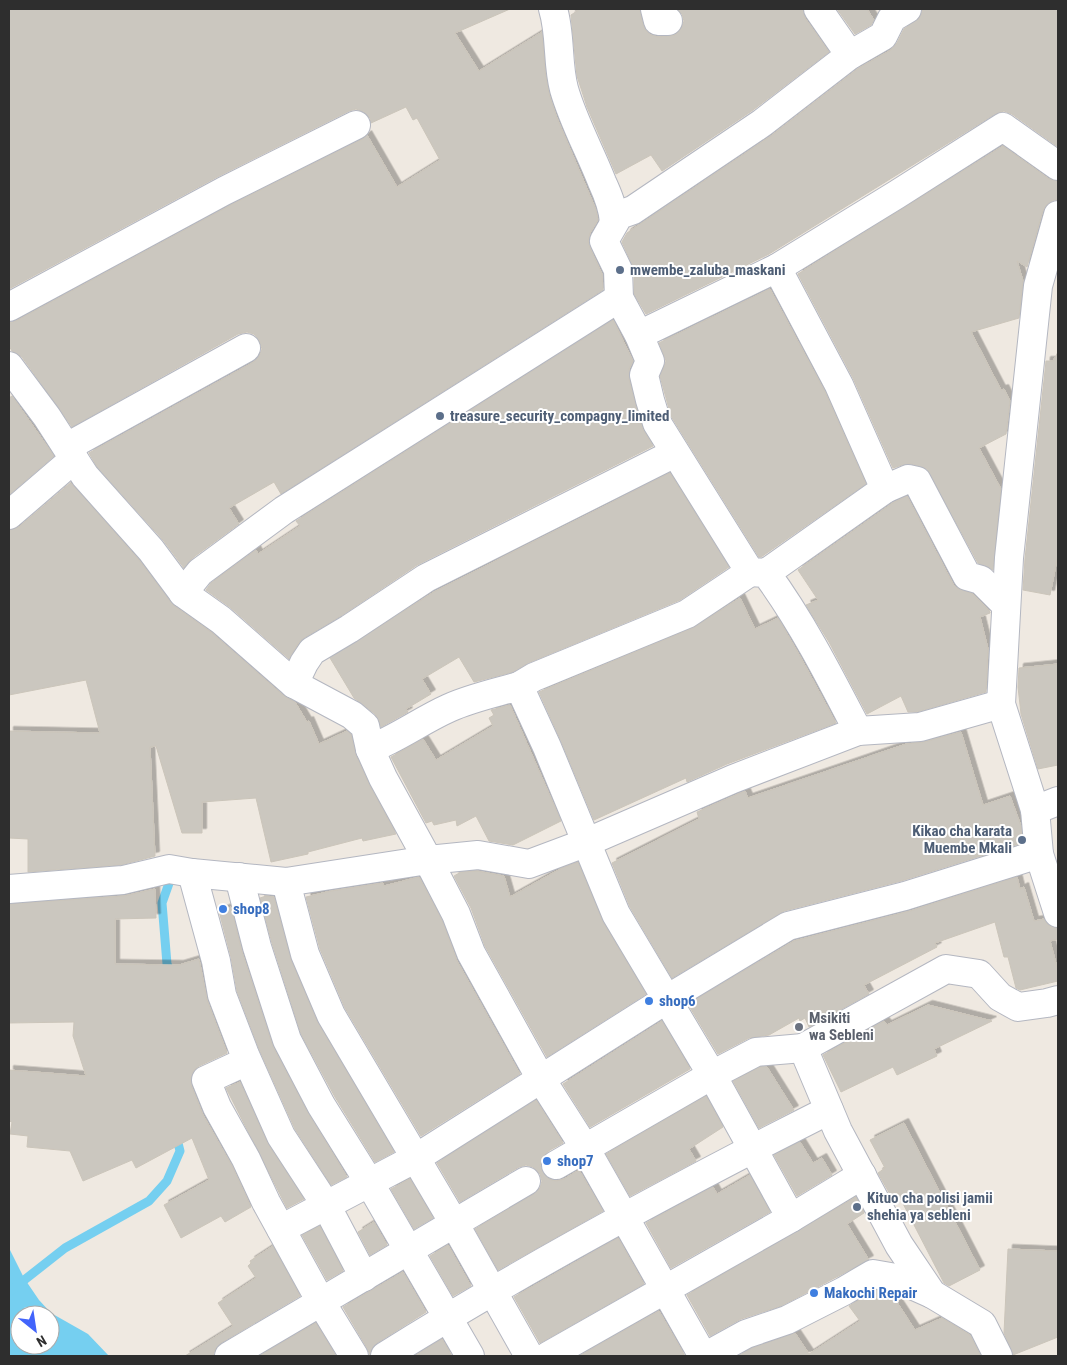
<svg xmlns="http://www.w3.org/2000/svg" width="1067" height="1365" font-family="'Roboto Condensed',sans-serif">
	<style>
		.water { fill: #75cff0; fill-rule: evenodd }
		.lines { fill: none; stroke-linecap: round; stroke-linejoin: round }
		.stream { stroke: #75cff0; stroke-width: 9 }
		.building { fill: #cbc7bf; stroke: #cbc5ba; filter: url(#shadow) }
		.minor-casing { stroke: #b4b7c1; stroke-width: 30 }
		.minor { stroke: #fff; stroke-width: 28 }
		.service-dot { fill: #5c6f8a; stroke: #fff; stroke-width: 2 }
		.shop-dot { fill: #3f7fe0; stroke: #fff; stroke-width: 2 }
		.worship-dot { fill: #6b7280; stroke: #fff; stroke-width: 2 }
		.labels { text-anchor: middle; stroke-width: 4; stroke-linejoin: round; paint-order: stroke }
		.service-label { font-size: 15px; font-weight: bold; fill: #4e5e75; stroke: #fff; text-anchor: start }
		.shop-label { font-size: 15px; font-weight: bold; fill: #366cbe; stroke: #fff; text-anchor: start }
		.worship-label { font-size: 15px; font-weight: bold; fill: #5b616d; stroke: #fff; text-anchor: start }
	</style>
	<defs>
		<filter id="shadow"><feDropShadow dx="4.5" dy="-4.5" stdDeviation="0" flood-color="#0004"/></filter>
	</defs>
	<rect width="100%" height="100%" fill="#efe9e1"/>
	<!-- water -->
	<path class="water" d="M 9,1248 L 24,1278 L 39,1300 L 51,1313 L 88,1334 L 109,1356 L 9,1356 ZM 20,1315 L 50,1315 L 50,1345 L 20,1345 Z"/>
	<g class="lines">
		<!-- stream -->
		<g class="stream">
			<path d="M 172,976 L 167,964 L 162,903 L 173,872"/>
			<path d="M 9,1292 L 65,1248 L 149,1201 L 167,1181 L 180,1151 L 176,1135"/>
		</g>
	</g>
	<!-- building -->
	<g class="building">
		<path d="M 9,9 L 510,9 L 455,33 L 479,71 L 542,32 L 545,71 L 549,94 L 557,118 L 596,210 L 598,220 L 590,233 L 588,241 L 590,248 L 602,274 L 603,290 L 281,494 L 274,482 L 229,508 L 239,524 L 191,559 L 184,568 L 163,540 L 97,467 L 89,453 L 254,362 L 259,356 L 262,349 L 259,340 L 254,334 L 247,332 L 238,334 L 72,427 L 22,357 L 12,351 L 9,346 L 9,323 L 16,321 L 231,205 L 363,139 L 367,135 L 397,187 L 440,160 L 417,118 L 413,120 L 406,107 L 371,123 L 370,118 L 364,112 L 356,109 L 349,111 L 217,177 L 9,289 Z"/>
		<path d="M 580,9 L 640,9 L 643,25 L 646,31 L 651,35 L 658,37 L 675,35 L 681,29 L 684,21 L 682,14 L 677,9 L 803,9 L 805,18 L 829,52 L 753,110 L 662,171 L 651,155 L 616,174 L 587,107 L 577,76 L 571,15 Z"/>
		<path d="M 837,9 L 867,9 L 874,20 L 871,25 L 855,34 Z"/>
		<path d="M 923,9 L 1058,9 L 1058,147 L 1012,114 L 1004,111 L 995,114 L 769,254 L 646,314 L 634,294 L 634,269 L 622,242 L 627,233 L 771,136 L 859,68 L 891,50 L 897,43 L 904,29 L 920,17 Z"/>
		<path d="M 1003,146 L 1049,179 L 1058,181 L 1058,200 L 1054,200 L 1047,204 L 1043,210 L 1027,267 L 1017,261 L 1023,281 L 1019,318 L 971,332 L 1001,390 L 1004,389 L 1010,401 L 1006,434 L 979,448 L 1001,489 L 993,570 L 978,563 L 927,469 L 911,464 L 902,465 L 893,468 L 853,378 L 798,274 Z"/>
		<path d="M 770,289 L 825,392 L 866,484 L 761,557 L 759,557 L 671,416 L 660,376 L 666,361 L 659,343 Z"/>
		<path d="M 613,320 L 633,361 L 629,369 L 629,379 L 642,428 L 653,446 L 417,565 L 341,616 L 304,638 L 299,642 L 289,659 L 231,608 L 206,590 L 211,583 L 256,550 L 258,554 L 300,526 L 296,521 Z"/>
		<path d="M 1058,352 L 1058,554 L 1050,595 L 1023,590 L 1025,559 L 1045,371 L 1046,361 L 1053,361 Z"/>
		<path d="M 12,396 L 54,456 L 9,495 L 9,398 Z"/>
		<path d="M 670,473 L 729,567 L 680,600 L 528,663 L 513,672 L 474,682 L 459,657 L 422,679 L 431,694 L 406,709 L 408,712 L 381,727 L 375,714 L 354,698 L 330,658 L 434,592 Z"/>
		<path d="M 71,483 L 139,560 L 173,605 L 211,632 L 284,696 L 295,702 L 307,722 L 309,721 L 319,744 L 347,731 L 351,734 L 356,755 L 369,784 L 396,834 L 363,841 L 362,838 L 308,852 L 308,854 L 271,862 L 256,798 L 202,802 L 202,833 L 182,833 L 156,746 L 150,747 L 155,856 L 121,865 L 28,872 L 28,839 L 9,838 L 9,731 L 100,733 L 86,680 L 9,695 L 9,530 L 19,527 Z"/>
		<path d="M 907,496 L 953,584 L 957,588 L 973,594 L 990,612 L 990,613 L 980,617 L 988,649 L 986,692 L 917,712 L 908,712 L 901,696 L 867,714 L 829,642 L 806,605 L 818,600 L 798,570 L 893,503 Z"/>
		<path d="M 740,598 L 755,629 L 778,618 L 801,658 L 836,723 L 727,764 L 687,782 L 686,778 L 594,820 L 561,741 L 539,692 L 693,628 Z"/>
		<path d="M 1058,664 L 1058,765 L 1038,769 L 1021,714 L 1018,687 L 1019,668 Z"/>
		<path d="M 510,705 L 561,821 L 513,845 L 489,841 L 476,816 L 457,826 L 456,820 L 434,825 L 432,821 L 426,823 L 391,757 L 423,739 L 436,760 L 493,726 L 489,718 L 494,715 L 491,710 Z"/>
		<path d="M 961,732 L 983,805 L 1010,796 L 1021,826 L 1022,843 L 901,881 L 784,911 L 672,978 L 630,907 L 612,863 L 699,819 L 697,812 L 745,791 L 748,798 L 906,744 L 924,742 Z"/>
		<path d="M 578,862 L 603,922 L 646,994 L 547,1057 L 485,946 L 471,908 L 454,876 L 461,872 L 477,871 L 504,876 L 510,897 L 562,868 Z"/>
		<path d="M 419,877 L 442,920 L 457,961 L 520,1074 L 421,1136 L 345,1008 L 320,949 L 306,897 L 331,891 L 383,883 L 384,886 Z"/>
		<path d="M 1017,877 L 1020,889 L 1024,887 L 1034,921 L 1044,919 L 1048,925 L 1058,928 L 1058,939 L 1050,941 L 1058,971 L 1058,981 L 1020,990 L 1016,988 L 1008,957 L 1004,957 L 995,922 L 935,943 L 937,947 L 864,985 L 869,994 L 809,1027 L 805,1018 L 800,1021 L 799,1018 L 769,1035 L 749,1038 L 718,1054 L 688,1004 L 794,941 L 910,911 Z"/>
		<path d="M 155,889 L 156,918 L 115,919 L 115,964 L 179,965 L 199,959 L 207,1000 L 227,1053 L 199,1066 L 194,1070 L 191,1078 L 191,1085 L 203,1115 L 232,1166 L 251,1207 L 225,1222 L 221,1216 L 181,1238 L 164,1205 L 209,1180 L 192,1138 L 136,1168 L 132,1160 L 83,1181 L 70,1151 L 27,1147 L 28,1136 L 10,1134 L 12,1122 L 9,1121 L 9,1070 L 86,1076 L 73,1036 L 74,1022 L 9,1023 L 9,904 L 124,896 Z"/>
		<path d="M 266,896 L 274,897 L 291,960 L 317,1021 L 394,1152 L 375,1162 L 335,1097 L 301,1034 L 272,943 L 260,898 Z"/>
		<path d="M 231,907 L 242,952 L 273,1047 L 308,1113 L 347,1177 L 331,1185 L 295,1129 L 259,1049 L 237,991 L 231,957 L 219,911 Z"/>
		<path d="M 928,1005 L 992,1021 L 934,1049 L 937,1056 L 897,1075 L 893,1067 L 841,1092 L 823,1055 L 884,1021 L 887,1025 Z"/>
		<path d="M 662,1021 L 690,1069 L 590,1127 L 563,1084 Z"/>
		<path d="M 760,1067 L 767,1067 L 794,1110 L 759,1128 L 733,1081 Z"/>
		<path d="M 240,1082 L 268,1144 L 304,1199 L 287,1208 L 226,1088 Z"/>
		<path d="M 706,1096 L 723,1127 L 689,1149 L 696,1161 L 630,1196 L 606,1154 Z"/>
		<path d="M 536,1100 L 563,1143 L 548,1151 L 543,1157 L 540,1165 L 543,1173 L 549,1179 L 556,1181 L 564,1179 L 579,1170 L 603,1211 L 498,1270 L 475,1229 L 534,1194 L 540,1188 L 542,1181 L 540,1174 L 533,1167 L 526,1165 L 519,1167 L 460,1202 L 437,1163 Z"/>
		<path d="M 904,1123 L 980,1270 L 949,1286 L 944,1283 L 897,1192 L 891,1196 L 878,1173 L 885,1168 L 870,1140 Z"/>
		<path d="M 800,1142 L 813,1163 L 822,1158 L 832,1175 L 797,1196 L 774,1155 Z"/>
		<path d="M 750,1175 L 770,1212 L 671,1268 L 646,1223 L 713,1187 L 717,1194 Z"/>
		<path d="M 410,1179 L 433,1218 L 414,1229 L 391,1189 Z"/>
		<path d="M 856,1197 L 864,1213 L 847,1224 L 869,1260 L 781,1306 L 741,1319 L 710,1336 L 687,1295 Z"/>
		<path d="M 374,1222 L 387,1245 L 370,1255 L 358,1232 Z"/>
		<path d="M 320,1226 L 343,1271 L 327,1280 L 302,1235 Z"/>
		<path d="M 618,1238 L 644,1284 L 540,1343 L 514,1297 Z"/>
		<path d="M 448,1245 L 471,1286 L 453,1296 L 430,1256 Z"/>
		<path d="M 273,1246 L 300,1296 L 221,1343 L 215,1349 L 213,1356 L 185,1356 L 233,1326 L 218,1303 L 256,1278 L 248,1266 L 251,1263 L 250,1261 Z"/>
		<path d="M 1008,1249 L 1058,1251 L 1058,1337 L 1013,1355 L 1004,1333 Z"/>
		<path d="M 403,1272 L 426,1312 L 377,1343 L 372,1348 L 370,1355 L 367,1348 L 343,1307 Z"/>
		<path d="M 876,1290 L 891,1293 L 915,1330 L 942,1318 L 970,1335 L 981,1356 L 738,1356 L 752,1348 L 795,1333 L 809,1354 L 860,1321 L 849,1306 Z"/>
		<path d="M 659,1311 L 685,1356 L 579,1356 Z"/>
		<path d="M 316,1323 L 336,1356 L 259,1356 Z"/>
		<path d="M 442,1339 L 452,1356 L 414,1356 Z"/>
	</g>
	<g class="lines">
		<defs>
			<g id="minor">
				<path d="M 553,9 C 561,35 557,63 564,89 C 573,121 590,151 602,182 C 608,195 613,207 614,222"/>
				<path d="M 655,9 L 658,21 L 668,21"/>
				<path d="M 818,9 L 850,55"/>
				<path d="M 1058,215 L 1038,286 L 1009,558 L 1001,704 L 1035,810 L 1039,854 L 1058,913"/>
				<path d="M 9,307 L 224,191 L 356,125"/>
				<path d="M 639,335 L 777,268 L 896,195 L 1003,127 L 1058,166"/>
				<path d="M 9,366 L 47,417 L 85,476 L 151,550 L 183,593 L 221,620 L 294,684 L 352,715 L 365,726 L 370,749 C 398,738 422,720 449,708 C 471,698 495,693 519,686 L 547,747 L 616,914 L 712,1075 L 791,1218"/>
				<path d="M 67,447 L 246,348"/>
				<path d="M 885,489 L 908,479 L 917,481 L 967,576 L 981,580 L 1006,605"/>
				<path d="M 9,515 L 74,459"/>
				<path d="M 766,573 L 885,489 L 839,385 L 777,268"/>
				<path d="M 183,593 L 200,572 L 284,510 L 619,298"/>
				<path d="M 294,684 L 304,663 L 312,651 L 349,629 L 426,578 L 675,453"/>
				<path d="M 519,686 L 534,677 L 687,614 L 750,572"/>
				<path d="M 858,731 C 830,677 802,622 766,573 L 750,572 L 657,423 L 650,400 L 644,375 L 650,361 L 639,335 L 619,298 L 618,270 L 604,241 L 619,215 L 633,210 L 762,123 L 850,55 L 883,36 L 892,18 L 907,9"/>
				<path d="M 370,749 L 383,778 L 428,860 L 456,914 L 471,953 L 541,1079 L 585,1148 L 703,1356"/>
				<path d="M 1035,810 L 1058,801"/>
				<path d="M 192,873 L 216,961 L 222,995 L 245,1055 L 281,1136 L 326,1205 L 364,1277"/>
				<path d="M 239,877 L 257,947 L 287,1040 L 321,1105 L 369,1182 L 470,1356"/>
				<path d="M 286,882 L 305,954 L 331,1015 L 454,1223 L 529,1356"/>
				<path d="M 9,889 L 123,880 L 169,869 L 192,873 L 286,882 L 428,860 L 478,855 L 529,864 L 585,843 L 733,779 L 858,731 L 920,727 L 1001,704"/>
				<path d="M 247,1061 L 206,1080 L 217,1107 L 246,1159 L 266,1202 L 321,1302 L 354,1356"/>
				<path d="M 556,1165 L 712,1075 L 756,1052 L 803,1048"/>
				<path d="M 281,1229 L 416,1158 L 667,999 L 788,926 L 905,896 L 1039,854"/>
				<path d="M 229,1356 L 526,1181"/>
				<path d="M 385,1356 C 529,1266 678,1186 829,1110"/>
				<path d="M 548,1356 L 791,1218 L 862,1175"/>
				<path d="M 706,1356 L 746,1334 L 787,1320 L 844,1291 L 873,1274 L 896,1278 L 932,1294"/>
				<path d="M 998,1356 L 982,1324 L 932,1294 L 899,1245 L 838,1131 L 803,1048 L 946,969 L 979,974 L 1000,997 L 1018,1007 L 1047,1003 L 1058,1000"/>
			</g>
		</defs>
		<!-- minor casing -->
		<use href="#minor" class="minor-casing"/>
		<!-- minor -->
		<use href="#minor" class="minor"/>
	</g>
	<!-- markers -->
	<g class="service-dot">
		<circle cx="620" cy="270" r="5"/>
		<circle cx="440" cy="416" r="5"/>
		<circle cx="1022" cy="840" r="5"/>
		<circle cx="857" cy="1207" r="5"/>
	</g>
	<g class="shop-dot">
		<circle cx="223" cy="909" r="5"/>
		<circle cx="649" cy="1001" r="5"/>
		<circle cx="547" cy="1161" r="5"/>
		<circle cx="814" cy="1293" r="5"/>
	</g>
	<circle class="worship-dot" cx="799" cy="1027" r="5"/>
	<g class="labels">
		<!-- service labels -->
		<g class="service-label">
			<text x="630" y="275">mwembe_zaluba_maskani</text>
			<text x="450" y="421">treasure_security_compagny_limited</text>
			<text x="1012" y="836" text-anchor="end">Kikao cha karata<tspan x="1012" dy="17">Muembe Mkali</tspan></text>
			<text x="867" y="1203">Kituo cha polisi jamii<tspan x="867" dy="17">shehia ya sebleni</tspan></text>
		</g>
		<!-- shop labels -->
		<g class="shop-label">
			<text x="233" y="914">shop8</text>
			<text x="659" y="1006">shop6</text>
			<text x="557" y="1166">shop7</text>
			<text x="824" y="1298">Makochi Repair</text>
		</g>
		<!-- worship labels -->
		<g class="worship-label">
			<text x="809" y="1023">Msikiti<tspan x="809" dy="17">wa Sebleni</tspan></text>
		</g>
	</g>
	<!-- border -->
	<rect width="1067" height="1365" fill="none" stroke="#2e2e2e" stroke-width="20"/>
	<!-- north arrow -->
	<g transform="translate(35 1330) rotate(150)"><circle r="24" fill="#ffffff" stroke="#ababab"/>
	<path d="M0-4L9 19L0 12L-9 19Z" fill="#4264fb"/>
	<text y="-8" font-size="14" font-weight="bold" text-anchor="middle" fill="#2e2e2e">N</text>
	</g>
</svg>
